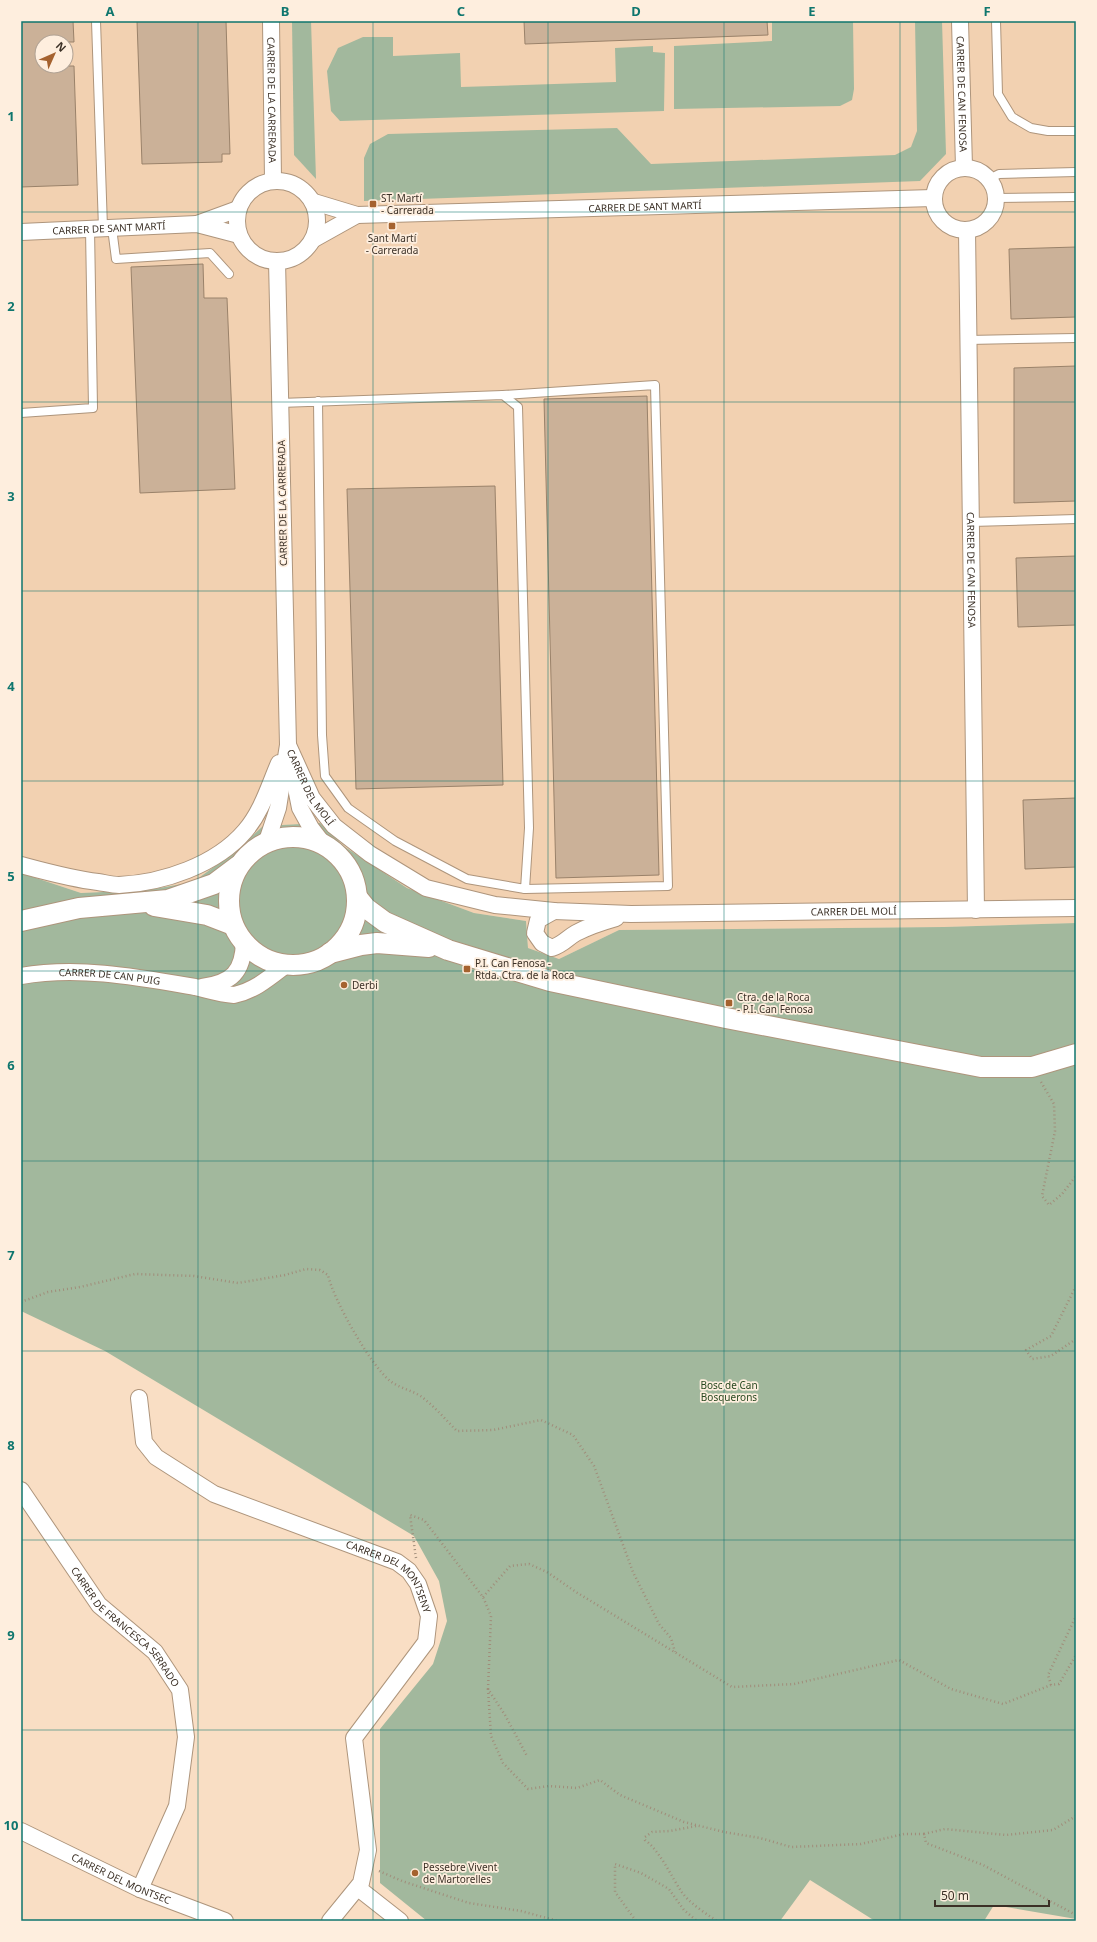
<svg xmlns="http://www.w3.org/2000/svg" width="1097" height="1942" font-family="'Noto Sans',sans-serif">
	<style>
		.built { fill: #f2d1b1; fill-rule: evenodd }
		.green { fill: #a2b89d }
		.building { fill: #cbb198; stroke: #9a826a }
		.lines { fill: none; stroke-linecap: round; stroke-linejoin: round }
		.service-casing { stroke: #ae957c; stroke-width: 10 }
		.minor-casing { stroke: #ae957c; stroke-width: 18 }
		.tertiary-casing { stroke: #ae957c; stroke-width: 22 }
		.path { stroke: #a08d7a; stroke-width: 2.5; stroke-dasharray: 1 3; stroke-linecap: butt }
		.service { stroke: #fff; stroke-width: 8 }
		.minor { stroke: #fff; stroke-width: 16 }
		.tertiary { stroke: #fff; stroke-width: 20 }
		.grid { fill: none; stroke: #0f766e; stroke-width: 1; stroke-opacity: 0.55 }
		.poi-dot { fill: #a5622f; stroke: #feeede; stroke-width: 1.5 }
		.labels { text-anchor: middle; stroke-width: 3.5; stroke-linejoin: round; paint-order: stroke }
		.street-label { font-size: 10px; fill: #3b3026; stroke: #feeede }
		.poi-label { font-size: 10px; fill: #3b3026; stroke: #feeede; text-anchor: start }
		.park-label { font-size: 10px; fill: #26471e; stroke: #feeede }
		.neatline { fill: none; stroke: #0f766e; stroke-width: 1.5 }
		.grid-label { font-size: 13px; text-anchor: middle; font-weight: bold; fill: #0f766e }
	</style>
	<rect width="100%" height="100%" fill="#f9dec4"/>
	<!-- built -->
	<path class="built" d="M 21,21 L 1076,21 L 1076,923 L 944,927 L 619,930 L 559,959 L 528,948 L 526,921 L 474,913 L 407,888 L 345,847 L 320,823 L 263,826 L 236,851 L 193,882 L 148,890 L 81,893 L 21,873 ZM 42,42 L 66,42 L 66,66 L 42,66 Z"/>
	<!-- green -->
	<g class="green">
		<path d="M 292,21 L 311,21 L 316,179 L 294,155 Z"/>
		<path d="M 772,21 L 853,21 L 854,89 L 852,100 L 840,106 L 674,109 L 674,46 L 772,41 Z"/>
		<path d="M 915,21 L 942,21 L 946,154 L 920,181 L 364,201 L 364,158 L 370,144 L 388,134 L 617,128 L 651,164 L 895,155 L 911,147 L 917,131 Z"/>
		<path d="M 363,37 L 393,37 L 393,56 L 460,53 L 461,87 L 616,82 L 615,48 L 653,46 L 653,52 L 665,53 L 664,111 L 340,121 L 331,111 L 327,71 L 338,48 Z"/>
		<path d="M 320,823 L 345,847 L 407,888 L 474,913 L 526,921 L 528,948 L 559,959 L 619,930 L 944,927 L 1076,923 L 1076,1919 L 994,1905 L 984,1921 L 875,1921 L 810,1880 L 780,1921 L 427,1921 L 380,1883 L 380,1729 L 433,1664 L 447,1621 L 439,1581 L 414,1536 L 105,1351 L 21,1311 L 21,873 L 81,893 L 148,890 L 193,882 L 236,851 L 263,826 Z"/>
	</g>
	<!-- building -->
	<g class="building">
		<path d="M 21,21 L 73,21 L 74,42 L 42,42 L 42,66 L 74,66 L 78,185 L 21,187 Z"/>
		<path d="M 137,21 L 226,21 L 230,154 L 222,154 L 222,162 L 142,164 Z"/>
		<path d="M 524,21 L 767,21 L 768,35 L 525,44 Z"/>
		<path d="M 1076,247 L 1076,317 L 1011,319 L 1009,249 Z"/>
		<path d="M 203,264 L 204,298 L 227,298 L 235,489 L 140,493 L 131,267 Z"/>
		<path d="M 1076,366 L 1076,501 L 1014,503 L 1014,368 Z"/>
		<path d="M 647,396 L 659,875 L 556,878 L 544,399 Z"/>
		<path d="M 495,486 L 503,785 L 356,789 L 347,489 Z"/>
		<path d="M 1076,556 L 1076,625 L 1018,627 L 1016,558 Z"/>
		<path d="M 1076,798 L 1076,867 L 1025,869 L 1023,800 Z"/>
	</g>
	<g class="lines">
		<defs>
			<g id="service">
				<path d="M 96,21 L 103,228"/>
				<path d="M 996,21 L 998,94 L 1012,117 L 1031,128 L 1048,131 L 1076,131"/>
				<path d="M 989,179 L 999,174 L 1076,172"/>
				<path d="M 996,198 L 1076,197"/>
				<path d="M 112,228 L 116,259 L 210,253 L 229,274"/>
				<path d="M 968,340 L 1076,338"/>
				<path d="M 503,395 L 655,385 L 668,886 L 525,889"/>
				<path d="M 280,403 L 503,395 L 518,407 L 529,828 L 525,889 L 467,879 L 395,841 L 348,808 L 325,776 L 322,735 L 318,401"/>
				<path d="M 21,413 L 93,408 L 90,229"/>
				<path d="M 971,522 L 1076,519"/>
			</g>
			<g id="minor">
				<path id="s1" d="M 271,21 L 273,180"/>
				<path id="s2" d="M 960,21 L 964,167"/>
				<circle cx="965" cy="199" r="31"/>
				<circle cx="277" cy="221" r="40"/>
				<path id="s3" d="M 314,202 L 357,215 L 933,198"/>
				<path d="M 197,224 L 238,209"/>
				<path id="s4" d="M 967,230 L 976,910"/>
				<path id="s5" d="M 21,232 L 197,224 L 239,235"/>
				<path d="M 314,239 L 357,215"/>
				<path id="s6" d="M 288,745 L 312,798 L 334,826 L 370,854 L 426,888 L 495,905 L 554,911 L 631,914 L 1076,908"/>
				<path d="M 293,773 L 300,808 L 311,828 L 324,845"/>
				<path d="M 267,841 L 278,808 L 288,745 L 277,261"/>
				<path d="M 21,865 C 47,872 72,879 98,882 C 105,883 112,885 119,885 C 163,883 216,865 245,831 C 262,811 269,786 279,763"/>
				<path d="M 554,911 L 538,920 L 535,933 L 542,943 L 552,948 C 564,944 567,938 576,933 C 589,926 602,922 616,918"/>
				<path id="s7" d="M 21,976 C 79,966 137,977 195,987 C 208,990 220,994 234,995 C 254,991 269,978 286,965"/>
				<path d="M 202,987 C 232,983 243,972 244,942"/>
				<path id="s8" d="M 139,1398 L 144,1442 L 156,1457 L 214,1494 L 397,1562 L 409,1571 L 418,1584 L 429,1616 L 426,1642 L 354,1738 L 368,1850 L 361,1883 L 330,1921"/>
				<path id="s9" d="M 21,1490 L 99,1605 L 155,1652 L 180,1690 L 186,1737 L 177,1806 L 140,1889"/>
				<path id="s10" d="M 21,1831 L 140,1889 L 225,1921"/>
				<path d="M 358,1888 L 400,1921"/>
			</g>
			<g id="tertiary">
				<circle cx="293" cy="901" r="64"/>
				<path d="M 357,897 L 366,908 L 385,922 L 448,950 L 550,981 L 726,1018 L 981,1067 L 1032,1067 L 1076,1054"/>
				<path d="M 154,906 L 207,915 L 233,925"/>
				<path d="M 21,921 L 79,908 L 168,900 L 214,884 L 238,866"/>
				<path d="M 330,953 L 361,945 L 377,943 L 429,947"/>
			</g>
		</defs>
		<!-- service casing -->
		<use href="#service" class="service-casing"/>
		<!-- minor casing -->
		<use href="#minor" class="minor-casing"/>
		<!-- tertiary casing -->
		<use href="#tertiary" class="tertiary-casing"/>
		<!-- path -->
		<g class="path">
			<path d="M 1041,1082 L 1054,1104 L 1055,1131 L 1042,1196 L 1049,1205 L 1062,1194 L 1076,1176"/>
			<path d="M 1076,1286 L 1051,1336 L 1026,1350 L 1032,1359 L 1051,1356 L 1076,1339"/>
			<path d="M 21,1302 L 48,1292 L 80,1287 L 135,1274 L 194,1276 L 238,1283 L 285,1275 L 306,1269 L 320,1270 L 328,1275 C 333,1299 370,1364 389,1380 C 398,1388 412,1390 422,1397 C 435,1407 446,1420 457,1431 L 493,1430 L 541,1420 L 573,1435 L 594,1466 L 633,1572 L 659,1624 L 671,1638 L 675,1652"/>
			<path d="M 416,1558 L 410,1515 L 424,1520 L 483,1597 L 491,1616 L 488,1689 L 505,1715 L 527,1756"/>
			<path d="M 483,1597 L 510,1566 L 529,1564 L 547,1572 L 576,1592 L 732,1687 L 794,1684 L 899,1660 L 951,1689 L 1003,1704 L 1051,1685 L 1059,1684 L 1076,1655"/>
			<path d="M 1051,1685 L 1048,1675 L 1076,1616"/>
			<path d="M 488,1689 L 491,1736 L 503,1763 L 528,1789 L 549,1786 L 577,1788 L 600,1780 L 620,1795 L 684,1822 L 724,1832 L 760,1838 L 791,1847 L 861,1844 L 904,1834 L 924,1834"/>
			<path d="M 1076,1816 L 1053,1830 L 1006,1835 L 945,1829 L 924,1834 L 926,1843 L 983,1865 L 1076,1915"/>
			<path d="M 696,1826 L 670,1831 L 652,1832 L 645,1837 L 645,1840 C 660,1851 671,1876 681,1891 C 689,1903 705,1913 717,1921"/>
			<path d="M 379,1871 L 402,1881 L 469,1903 L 521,1911 L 558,1921"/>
			<path d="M 636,1921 L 615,1892 L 615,1864 L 641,1873 L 669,1889 L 684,1910 L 697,1921"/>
		</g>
		<!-- service -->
		<use href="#service" class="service"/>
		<!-- minor -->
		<use href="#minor" class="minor"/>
		<!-- tertiary -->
		<use href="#tertiary" class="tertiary"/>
	</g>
	<!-- grid -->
	<path class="grid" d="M 198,21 L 198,1921M 373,21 L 373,1921M 548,21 L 548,1921M 724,21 L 724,1921M 900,21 L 900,1921M 21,212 L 1076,212M 21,402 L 1076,402M 21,591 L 1076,591M 21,781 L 1076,781M 21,971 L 1076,971M 21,1161 L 1076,1161M 21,1351 L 1076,1351M 21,1540 L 1076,1540M 21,1730 L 1076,1730"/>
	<!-- markers -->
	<g class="poi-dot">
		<rect x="369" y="200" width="8" height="8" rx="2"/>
		<rect x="388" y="222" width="8" height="8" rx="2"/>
		<rect x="463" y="965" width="8" height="8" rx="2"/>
		<circle cx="344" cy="985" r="4"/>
		<rect x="725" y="999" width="8" height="8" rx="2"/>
		<circle cx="415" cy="1873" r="4"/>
	</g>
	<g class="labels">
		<!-- street labels -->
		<g class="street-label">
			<text dy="4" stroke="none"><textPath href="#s2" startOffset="73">CARRER DE CAN FENOSA</textPath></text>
			<text dy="4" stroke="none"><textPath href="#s1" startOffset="79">CARRER DE LA CARRERADA</textPath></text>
			<text dy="4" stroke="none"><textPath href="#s3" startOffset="333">CARRER DE SANT MARTÍ</textPath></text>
			<text dy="4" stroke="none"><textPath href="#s5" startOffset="88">CARRER DE SANT MARTÍ</textPath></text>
			<text transform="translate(282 503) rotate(-91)" y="4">CARRER DE LA CARRERADA</text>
			<text dy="4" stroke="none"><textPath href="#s4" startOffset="340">CARRER DE CAN FENOSA</textPath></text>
			<text dy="4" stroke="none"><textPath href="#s6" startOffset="48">CARRER DEL MOLÍ</textPath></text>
			<text dy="4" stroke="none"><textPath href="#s6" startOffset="635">CARRER DEL MOLÍ</textPath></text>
			<text dy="4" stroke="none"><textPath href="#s7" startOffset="89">CARRER DE CAN PUIG</textPath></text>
			<text dy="4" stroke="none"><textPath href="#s8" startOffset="331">CARRER DEL MONTSENY</textPath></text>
			<text dy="4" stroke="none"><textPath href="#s9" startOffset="173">CARRER DE FRANCESCA SERRADO</textPath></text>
			<text dy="4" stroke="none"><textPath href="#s10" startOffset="111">CARRER DEL MONTSEC</textPath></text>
		</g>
		<!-- poi labels -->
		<g class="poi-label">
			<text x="381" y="202">ST. Martí<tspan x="381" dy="12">- Carrerada</tspan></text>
			<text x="392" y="242" text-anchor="middle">Sant Martí<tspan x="392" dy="12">- Carrerada</tspan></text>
			<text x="475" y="967">P.I. Can Fenosa -<tspan x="475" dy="12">Rtda. Ctra. de la Roca</tspan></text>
			<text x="352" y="989">Derbi</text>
			<text x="737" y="1001">Ctra. de la Roca<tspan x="737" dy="12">- P.I. Can Fenosa</tspan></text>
			<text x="423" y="1871">Pessebre Vivent<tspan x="423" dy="12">de Martorelles</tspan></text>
		</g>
		<!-- park labels -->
		<g class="park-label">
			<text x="729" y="1389">Bosc de Can<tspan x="729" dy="12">Bosquerons</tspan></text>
		</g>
	</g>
	<!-- border -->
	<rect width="1097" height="1942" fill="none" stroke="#feeede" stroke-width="44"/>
	<!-- north arrow -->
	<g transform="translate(54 54) rotate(45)"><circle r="19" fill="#feeede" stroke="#b0a294"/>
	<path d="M0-3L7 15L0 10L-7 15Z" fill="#a5622f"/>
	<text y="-6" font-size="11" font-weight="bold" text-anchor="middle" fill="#3b3026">N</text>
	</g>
	<!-- scale -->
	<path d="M935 1900v6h114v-6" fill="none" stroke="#3b3026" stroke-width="2"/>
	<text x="941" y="1900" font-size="12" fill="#3b3026" stroke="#feeede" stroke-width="3" paint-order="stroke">50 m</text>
	<rect x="22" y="22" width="1053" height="1898" class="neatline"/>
	<g class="grid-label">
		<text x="110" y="16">A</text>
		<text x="285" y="16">B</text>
		<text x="461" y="16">C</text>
		<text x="636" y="16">D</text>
		<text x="812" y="16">E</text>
		<text x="987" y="16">F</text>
		<text x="11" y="121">1</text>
		<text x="11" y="311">2</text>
		<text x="11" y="501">3</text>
		<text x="11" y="691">4</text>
		<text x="11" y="881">5</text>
		<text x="11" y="1070">6</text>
		<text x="11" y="1260">7</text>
		<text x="11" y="1450">8</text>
		<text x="11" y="1640">9</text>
		<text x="11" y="1830">10</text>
	</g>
</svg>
